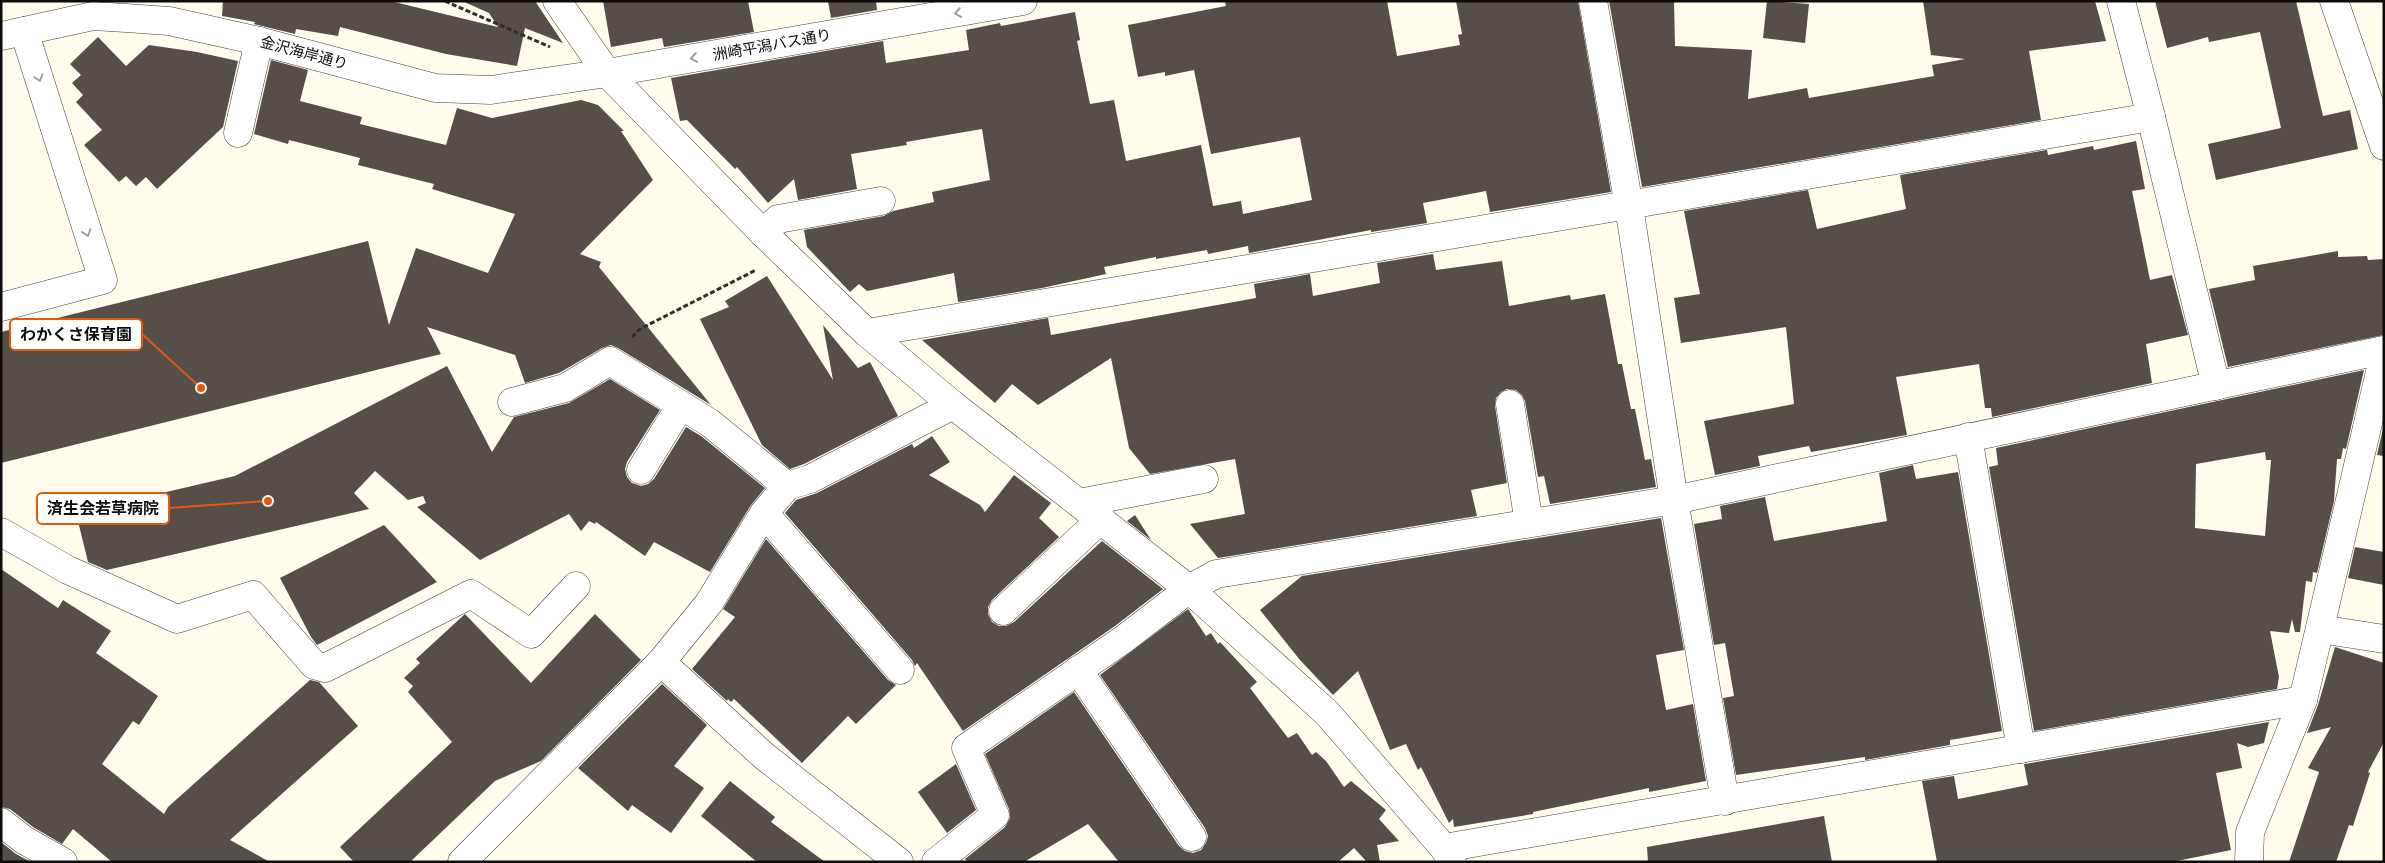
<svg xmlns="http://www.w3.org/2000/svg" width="2385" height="863" font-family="'Source Serif 4','Noto Sans JP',serif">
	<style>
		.building { fill: #554e49; fill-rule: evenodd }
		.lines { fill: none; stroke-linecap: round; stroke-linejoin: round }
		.minor-casing { stroke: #3f3f3f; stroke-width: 29 }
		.path { stroke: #2e2e2e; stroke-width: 3; stroke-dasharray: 5 2.5; stroke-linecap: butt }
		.minor { stroke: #fff; stroke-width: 28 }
		.oneway { stroke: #9e9e9e }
		.labels { text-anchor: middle; stroke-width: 5; stroke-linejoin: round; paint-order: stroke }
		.street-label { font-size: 15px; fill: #0c0c0c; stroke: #fff }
		.leader { fill: none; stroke: #e8590c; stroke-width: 2 }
		.callout-dot { fill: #e8590c; stroke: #fff; stroke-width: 2 }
		.callout { fill: #fff; stroke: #e8590c; stroke-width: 2 }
		.callout-label { font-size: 16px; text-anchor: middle; font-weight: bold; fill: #0c0c0c }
	</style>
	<rect width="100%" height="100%" fill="#fffceb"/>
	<!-- building -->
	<g class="building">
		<path d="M 223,1 L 390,1 L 498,27 L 489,13 L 462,1 L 535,1 L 563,43 L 525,28 L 517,66 L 446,54 L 340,27 L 338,36 L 296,29 L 295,34 L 254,24 L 255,22 L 222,16 Z"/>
		<path d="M 603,1 L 748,1 L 754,32 L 664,47 L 662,38 L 611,47 Z"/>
		<path d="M 828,1 L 876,1 L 877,10 L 831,18 Z"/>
		<path d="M 1225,1 L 1387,1 L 1397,56 L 1460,45 L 1458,35 L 1462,34 L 1456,1 L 1578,1 L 1611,192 L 1490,212 L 1486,191 L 1423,203 L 1427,223 L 1371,232 L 1371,230 L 1249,253 L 1248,246 L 1208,254 L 1207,250 L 1156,259 L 1156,257 L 1104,267 L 1106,274 L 1042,288 L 958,302 L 954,273 L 867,291 L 859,284 L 850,292 L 807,247 L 804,230 L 884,216 L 893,211 L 934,202 L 932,192 L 990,180 L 982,129 L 906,142 L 907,145 L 851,154 L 857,189 L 798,200 L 794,179 L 768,203 L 737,167 L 735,169 L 687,120 L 680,121 L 671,78 L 883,41 L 886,63 L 969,50 L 966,30 L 1000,23 L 1001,26 L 1075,12 L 1080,40 L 1077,41 L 1090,104 L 1114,100 L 1126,161 L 1201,145 L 1213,206 L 1241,201 L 1243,214 L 1312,200 L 1300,137 L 1211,154 L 1194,70 L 1165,76 L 1165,72 L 1138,77 L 1128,25 L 1226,6 Z"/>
		<path d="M 1609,1 L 1674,1 L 1675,46 L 1752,50 L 1748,99 L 1807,88 L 1809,98 L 1934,76 L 1932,65 L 1965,59 L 1931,55 L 1923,1 L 2095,1 L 2106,41 L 2029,51 L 2041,120 L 1642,187 Z"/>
		<path d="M 1767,1 L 1809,4 L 1805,43 L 1763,38 Z"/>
		<path d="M 2155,1 L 2296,1 L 2323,116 L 2350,110 L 2358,149 L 2216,180 L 2208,144 L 2281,128 L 2260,32 L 2209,42 L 2208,37 L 2167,48 Z"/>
		<path d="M 98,37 L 126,66 L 149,45 L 197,52 L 238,61 L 223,127 L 157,189 L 146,177 L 136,186 L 126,176 L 119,182 L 84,145 L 102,130 L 76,102 L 83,95 L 72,83 L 81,75 L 70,64 Z"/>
		<path d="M 271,60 L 308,70 L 300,101 L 362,117 L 360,124 L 446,145 L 457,108 L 492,118 L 581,100 L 598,105 L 624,131 L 621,131 L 653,180 L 580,254 L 601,262 L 599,267 L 711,405 L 618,348 L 611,345 L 602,348 L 559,373 L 525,383 L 515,355 L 427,327 L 441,354 L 1,463 L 1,332 L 368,241 L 389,325 L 416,248 L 488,273 L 515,214 L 432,189 L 434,184 L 358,165 L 360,158 L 289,140 L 288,144 L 254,134 Z"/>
		<path d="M 2136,141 L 2145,189 L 2132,191 L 2150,280 L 2172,275 L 2188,335 L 2146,344 L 2152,383 L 1992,417 L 1991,408 L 1985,408 L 1979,364 L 1896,377 L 1907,435 L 1811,452 L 1809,446 L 1758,456 L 1760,466 L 1715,475 L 1704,421 L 1794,404 L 1786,327 L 1681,343 L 1674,298 L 1700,294 L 1684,211 L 1808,190 L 1817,229 L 1906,209 L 1900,175 L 2047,150 L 2048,155 L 2093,146 L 2094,150 Z"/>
		<path d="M 2338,251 L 2338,257 L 2367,256 L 2368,260 L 2384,259 L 2384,335 L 2228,367 L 2209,289 L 2255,280 L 2253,266 Z"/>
		<path d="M 1433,254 L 1436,270 L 1502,261 L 1509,306 L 1570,295 L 1571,300 L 1605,294 L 1618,364 L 1622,364 L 1631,409 L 1635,409 L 1645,460 L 1651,459 L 1656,487 L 1550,504 L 1544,476 L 1538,477 L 1525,401 L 1522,395 L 1516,390 L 1507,389 L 1501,392 L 1496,398 L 1495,406 L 1507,483 L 1471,490 L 1477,516 L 1218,558 L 1190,524 L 1245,514 L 1235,459 L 1150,474 L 1129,448 L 1111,358 L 1038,405 L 1012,384 L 995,403 L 922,340 L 1048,318 L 1051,335 L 1256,298 L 1254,284 L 1310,274 L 1313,296 L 1380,283 L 1377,263 Z"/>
		<path d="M 767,276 L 833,380 L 823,325 L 858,368 L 870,362 L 898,416 L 804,464 L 790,469 L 762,445 L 700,319 L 729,307 L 725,301 Z"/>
		<path d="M 447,366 L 492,452 L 514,417 L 569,403 L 610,379 L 660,410 L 627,462 L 625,469 L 627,477 L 632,483 L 641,486 L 648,484 L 654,479 L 686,427 L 701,436 L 765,488 L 751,505 L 710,572 L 654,542 L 645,556 L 596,522 L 595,524 L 589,521 L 581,531 L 569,514 L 480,560 L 417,507 L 426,503 L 423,496 L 408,500 L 375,471 L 354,493 L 369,509 L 107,570 L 88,562 L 76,513 L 235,476 Z"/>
		<path d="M 2364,370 L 2346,449 L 2343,448 L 2341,459 L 2337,459 L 2334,501 L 2317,573 L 2313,572 L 2312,582 L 2306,581 L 2300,632 L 2295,632 L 2292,619 L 2289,633 L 2270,631 L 2279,677 L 2277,689 L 2034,731 L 1989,467 L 1998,465 L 1996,448 ZM 2265,452 L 2266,460 L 2271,460 L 2265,536 L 2195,528 L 2196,464 Z"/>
		<path d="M 2384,424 L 2384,456 L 2377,455 Z"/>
		<path d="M 932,436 L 950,462 L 929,475 L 980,505 L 985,512 L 1014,475 L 1051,503 L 1039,518 L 1059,537 L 992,600 L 988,607 L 988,614 L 992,622 L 999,626 L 1006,626 L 1014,622 L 1102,541 L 1163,589 L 1115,626 L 963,731 L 917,663 L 915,666 L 912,660 L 785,513 L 796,500 L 817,493 L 912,444 L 914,448 Z"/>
		<path d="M 1913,465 L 1916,479 L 1958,472 L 2002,731 L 1950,740 L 1950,745 L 1865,760 L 1865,757 L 1736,775 L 1723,698 L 1734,696 L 1725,643 L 1714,645 L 1694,524 L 1722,519 L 1720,506 L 1765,497 L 1774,541 L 1887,521 L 1879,473 Z"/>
		<path d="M 1135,515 L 1151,540 L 1127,521 Z"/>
		<path d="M 1661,518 L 1684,650 L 1656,655 L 1666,710 L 1693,704 L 1706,781 L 1649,792 L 1649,788 L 1533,812 L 1533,814 L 1454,827 L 1453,819 L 1449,823 L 1421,767 L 1418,770 L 1406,744 L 1390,750 L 1358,671 L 1333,695 L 1300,660 L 1260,610 L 1302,576 Z"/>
		<path d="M 384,525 L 437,582 L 317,645 L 311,637 L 280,578 Z"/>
		<path d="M 766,539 L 888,680 L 896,685 L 856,724 L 848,716 L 802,763 L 734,699 L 731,702 L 728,699 L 727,701 L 692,669 L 735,617 L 723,609 Z"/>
		<path d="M 2355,547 L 2384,552 L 2384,585 L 2348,578 Z"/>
		<path d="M 1,569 L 58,608 L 63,600 L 111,631 L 96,653 L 158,696 L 139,725 L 133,721 L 102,764 L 164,814 L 168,807 L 310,680 L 319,682 L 358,726 L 230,840 L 270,862 L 112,862 L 73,829 L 62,844 L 33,827 L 10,809 L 1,807 Z"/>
		<path d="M 1188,609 L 1206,636 L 1211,633 L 1218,644 L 1220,642 L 1257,682 L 1250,688 L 1288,738 L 1297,733 L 1312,755 L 1316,752 L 1326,761 L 1344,787 L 1351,781 L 1386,810 L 1379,819 L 1399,841 L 1377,845 L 1380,862 L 1367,862 L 1354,848 L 1338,862 L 1119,862 L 1088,824 L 1024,862 L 968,862 L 965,859 L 1005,827 L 1010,818 L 1009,809 L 985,754 L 1074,692 L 1179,846 L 1185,851 L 1193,853 L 1201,850 L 1206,843 L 1208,836 L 1205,828 L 1100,675 Z"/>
		<path d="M 465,614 L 531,683 L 595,614 L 641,660 L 541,761 L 495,781 L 410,862 L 354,862 L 340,847 L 452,742 L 408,692 L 413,686 L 404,678 L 420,663 L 416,659 Z"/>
		<path d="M 2335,647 L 2384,663 L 2384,742 L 2368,772 L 2370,773 L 2353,826 L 2349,825 L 2336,862 L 2289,862 L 2319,772 L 2308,768 L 2331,727 L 2307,733 L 2318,705 Z"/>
		<path d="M 662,684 L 707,725 L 674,766 L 704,788 L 671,833 L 632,805 L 628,811 L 578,768 Z"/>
		<path d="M 2269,722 L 2264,743 L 2248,747 L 2237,743 L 2242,768 L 2216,773 L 2231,850 L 2172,862 L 1937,862 L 1922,781 L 1954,776 L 1958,799 L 2028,785 L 2024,764 L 2025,764 Z"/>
		<path d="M 956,764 L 976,810 L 947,833 L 918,792 Z"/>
		<path d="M 730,781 L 775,817 L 771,822 L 825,862 L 757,862 L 701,816 Z"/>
		<path d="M 1824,816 L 1832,862 L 1648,862 L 1647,847 Z"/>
		<path d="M 1,842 L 16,854 L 31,862 L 1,862 Z"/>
	</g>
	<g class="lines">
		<defs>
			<g id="minor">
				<path d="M 557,1 L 607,73 L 1023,1"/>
				<path d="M 1593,1 L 1629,206 L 1674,500 L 1725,801"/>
				<path d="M 2121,1 L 2151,117 L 2216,386"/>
				<path d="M 2334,1 L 2384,146"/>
				<path d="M 1,36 L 93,16 L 126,18 L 169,21 L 259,41 L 435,88 L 491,90 L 607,73 L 763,233 L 867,333 L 953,405 L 1189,589 L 1327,713 L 1444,848 L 1452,862"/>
				<path d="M 238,133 L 259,41"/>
				<path d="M 763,233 L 778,219 L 881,201"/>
				<path d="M 1,307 L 103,280 L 24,31"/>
				<path d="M 867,333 L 2151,117"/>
				<path d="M 512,402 L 565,388 L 610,361 L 710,423 L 787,486"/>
				<path d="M 1510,404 L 1529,523"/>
				<path d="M 1968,437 L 2021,749"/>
				<path d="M 641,470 L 681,405"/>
				<path d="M 1079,503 L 1204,479"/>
				<path d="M 764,513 L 900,670"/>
				<path d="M 1,532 L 68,570 L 177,619 L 253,595 L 314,665 L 325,668 L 471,594 L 531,634 L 576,586"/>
				<path d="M 1003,611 L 1101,519"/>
				<path d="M 2320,629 L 2384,639"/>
				<path d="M 661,662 L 764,756 L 899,862"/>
				<path d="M 1078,670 L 1192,837"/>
				<path d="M 1,822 L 24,840 L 63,862"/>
				<path d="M 1444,848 L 2303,700"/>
				<path d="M 462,862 L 661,662 L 709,603 L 764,513 L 787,486 L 810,479 L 953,405"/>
				<path d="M 936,862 L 995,815 L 966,748 L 1124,639 L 1189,589 L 1216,574 L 1674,500 L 2384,350"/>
				<path d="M 2249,862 L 2250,832 L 2303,700 L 2384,355"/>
			</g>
		</defs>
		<!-- minor casing -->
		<use href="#minor" class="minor-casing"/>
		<!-- path -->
		<g class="path">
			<path d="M 445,1 L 550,47"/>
			<path d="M 632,337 L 640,329 L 756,270"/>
		</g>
		<!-- minor -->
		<use href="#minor" class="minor"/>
	</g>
	<!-- one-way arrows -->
	<defs><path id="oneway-chevron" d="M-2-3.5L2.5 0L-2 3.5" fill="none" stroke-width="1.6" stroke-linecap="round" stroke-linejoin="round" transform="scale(1.25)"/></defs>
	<g class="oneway">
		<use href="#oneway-chevron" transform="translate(958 13) rotate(170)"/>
		<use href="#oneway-chevron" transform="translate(694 58) rotate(170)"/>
		<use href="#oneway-chevron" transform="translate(39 78) rotate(72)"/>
		<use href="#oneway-chevron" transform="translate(87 233) rotate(72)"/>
	</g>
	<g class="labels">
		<!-- street labels -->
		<g class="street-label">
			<text transform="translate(772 45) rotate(-10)" y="5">洲崎平潟バス通り</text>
			<text transform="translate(304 53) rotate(15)" y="5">金沢海岸通り</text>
		</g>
	</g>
	<!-- callouts -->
	<path class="leader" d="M201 388L142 334M268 501L169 508"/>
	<g class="callout-dot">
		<circle cx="201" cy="388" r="5"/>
		<circle cx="268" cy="501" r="5"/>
	</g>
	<g class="callout">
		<rect x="10" y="319" width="132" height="31" rx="5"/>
		<rect x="37" y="493" width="132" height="31" rx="5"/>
	</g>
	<g class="callout-label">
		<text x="76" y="340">わかくさ保育園</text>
		<text x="103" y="514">済生会若草病院</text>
	</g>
	<!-- border -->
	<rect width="2385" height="863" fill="none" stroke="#0c0c0c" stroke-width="5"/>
</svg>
